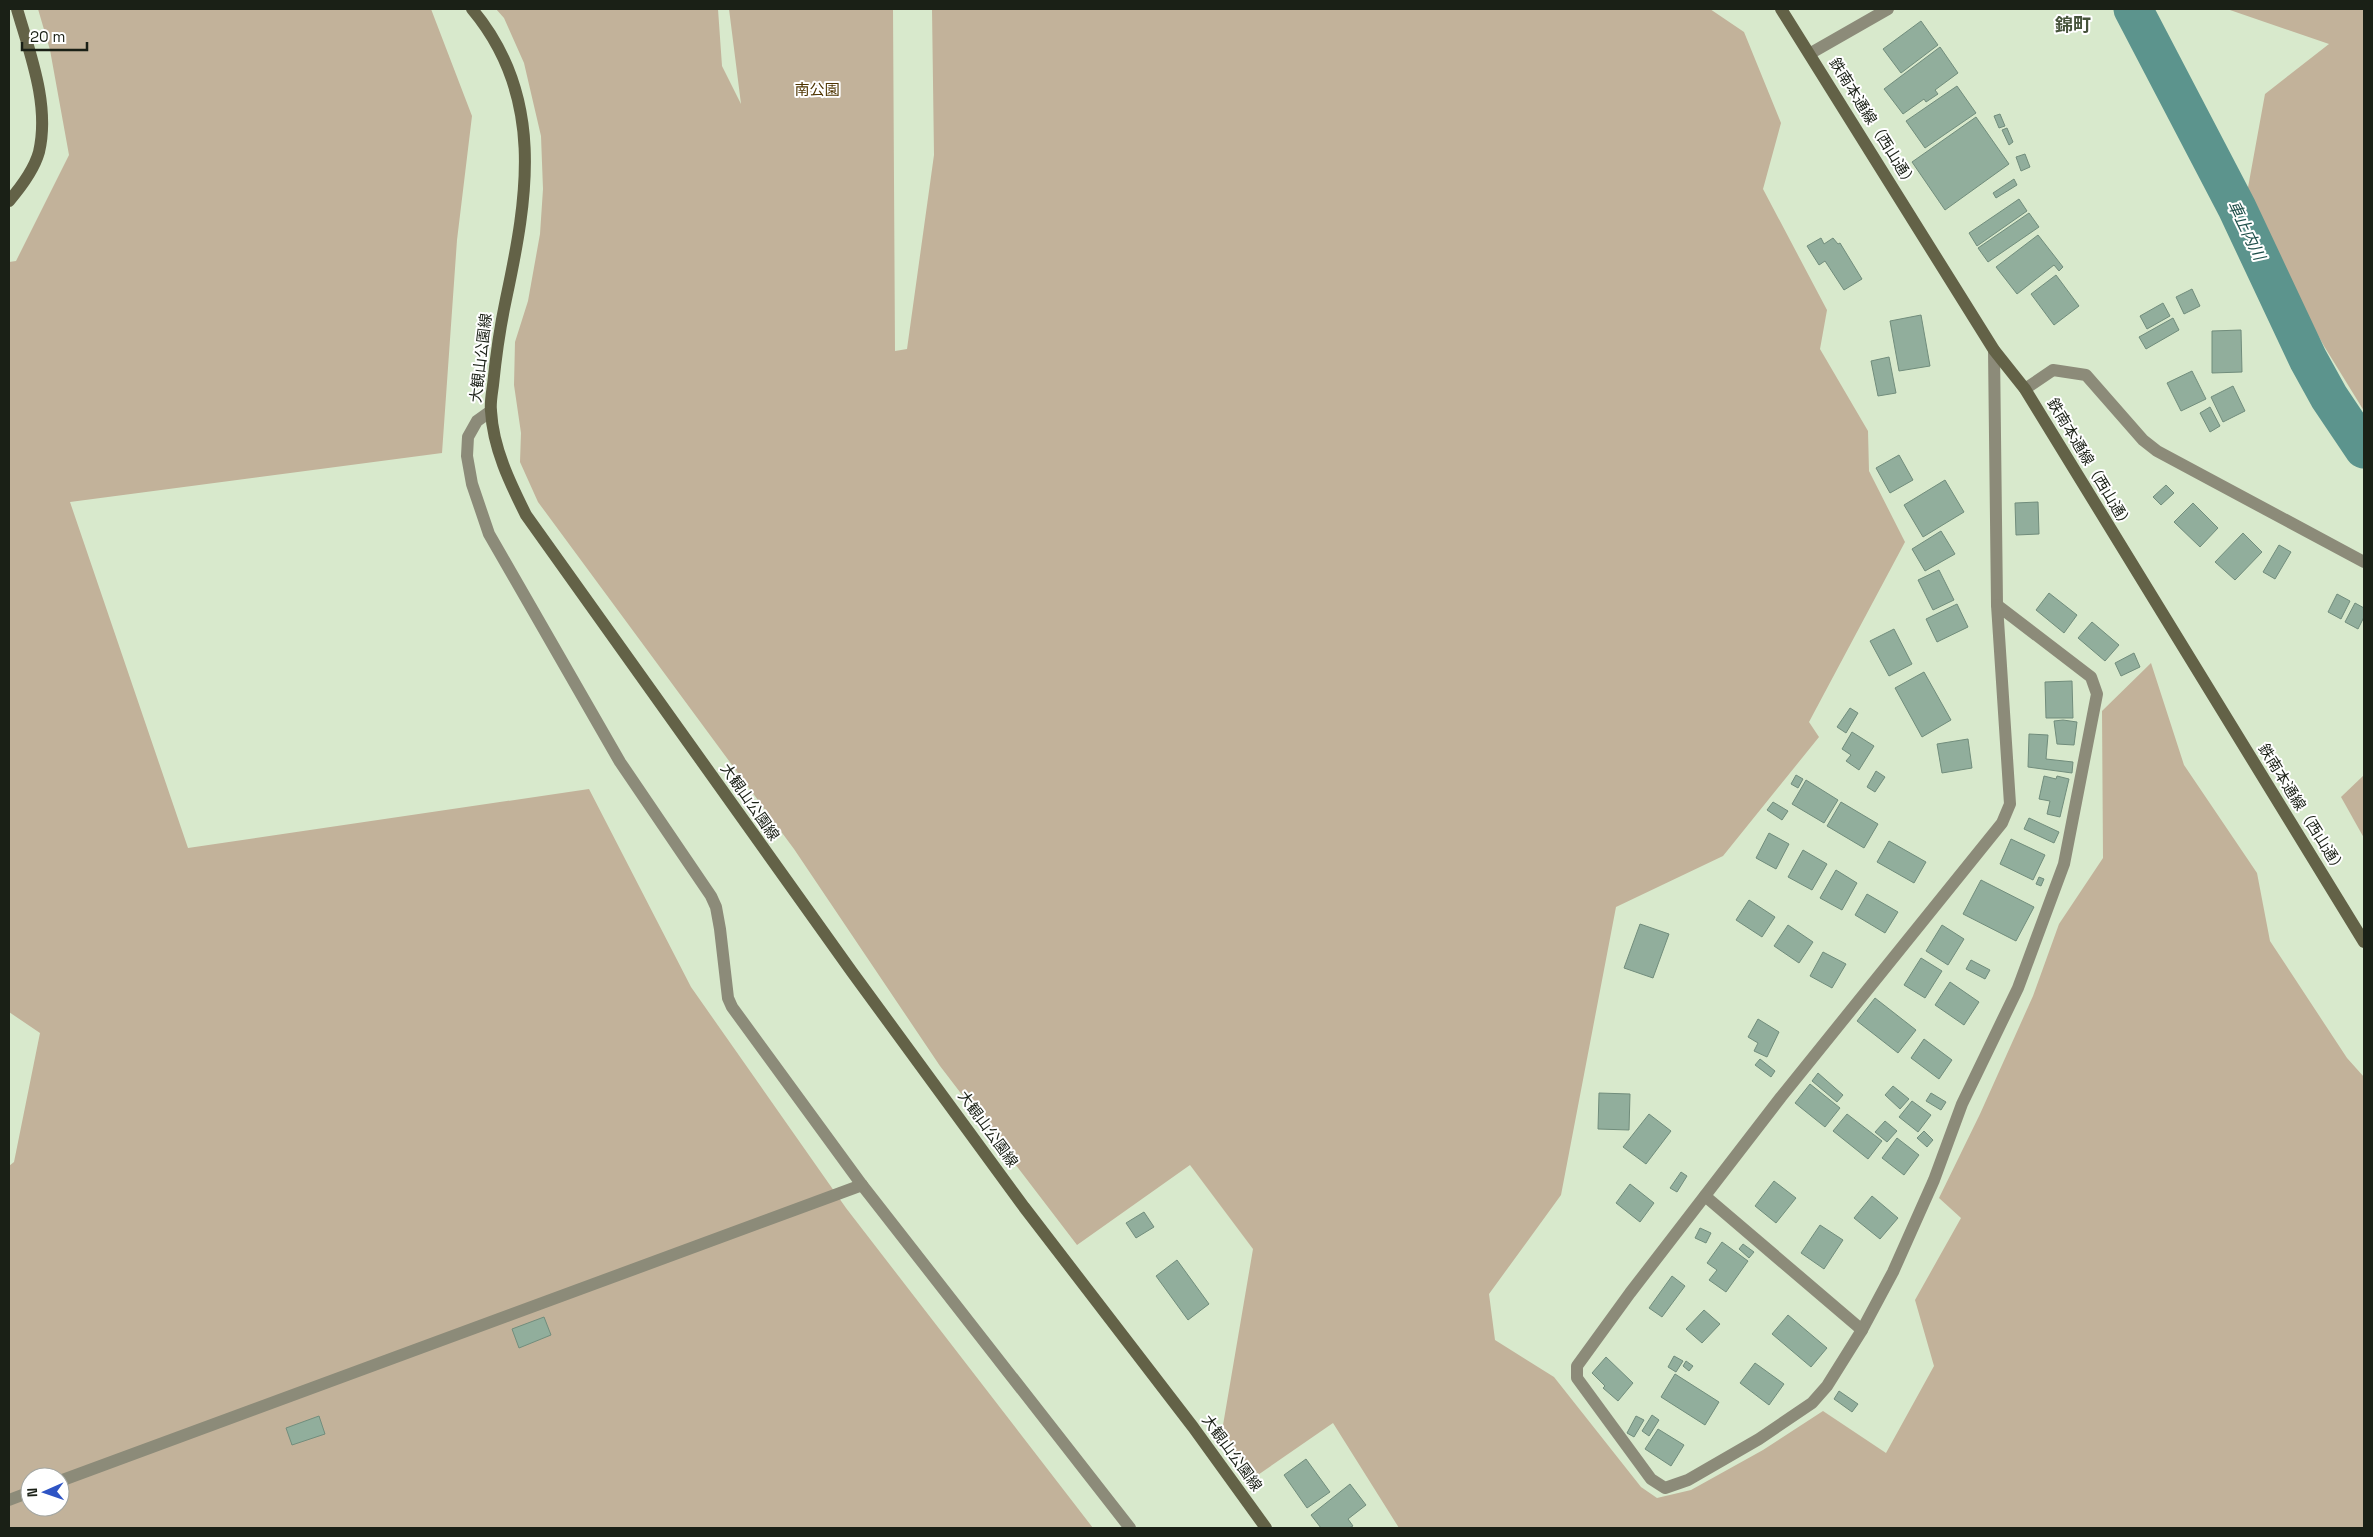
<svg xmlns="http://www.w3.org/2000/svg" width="2373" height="1537" font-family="'Space Grotesk','Noto Sans JP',sans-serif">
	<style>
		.green { fill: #c2b29a; fill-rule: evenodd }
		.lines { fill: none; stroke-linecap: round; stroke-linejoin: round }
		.river { stroke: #5c948d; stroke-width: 39 }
		.building { fill: #91ae9c; stroke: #718d7c }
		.street { stroke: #8c8b79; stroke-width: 12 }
		.secondary { stroke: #636247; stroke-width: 12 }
		.labels { text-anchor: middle; stroke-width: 4; stroke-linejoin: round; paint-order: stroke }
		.park-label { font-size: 15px; fill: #4e3401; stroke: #fff }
		.street-label { font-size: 15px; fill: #1a2016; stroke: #fff }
		.water-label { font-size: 16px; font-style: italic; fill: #1d4e49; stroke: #fff }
		.quarter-label { font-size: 18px; font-weight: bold; fill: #46533b; stroke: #fff }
	</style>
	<rect width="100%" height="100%" fill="#d8e9cc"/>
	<!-- green -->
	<g class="green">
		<path d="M 38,9 L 431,9 L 472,116 L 457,240 L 442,453 L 70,502 L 188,848 L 589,789 L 691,987 L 846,1208 L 1093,1528 L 9,1528 L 9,1166 L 14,1162 L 40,1033 L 9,1012 L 9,262 L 16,261 L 69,155 L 50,50 ZM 30,1477 L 60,1477 L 60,1507 L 30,1507 Z"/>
		<path d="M 496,9 L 718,9 L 722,66 L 741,104 L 729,9 L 893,9 L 895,351 L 907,349 L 934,155 L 932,9 L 1710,9 L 1744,32 L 1781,123 L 1763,189 L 1827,310 L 1820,349 L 1868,431 L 1869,471 L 1905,542 L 1809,722 L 1819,737 L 1723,856 L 1616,907 L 1561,1195 L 1489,1294 L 1495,1340 L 1554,1377 L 1641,1487 L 1657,1498 L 1691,1490 L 1763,1450 L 1823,1411 L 1886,1453 L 1934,1366 L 1915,1300 L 1961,1218 L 1939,1198 L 1980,1114 L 2033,996 L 2059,924 L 2103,858 L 2102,711 L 2151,663 L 2184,765 L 2257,873 L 2270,941 L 2347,1058 L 2364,1077 L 2364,1528 L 1399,1528 L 1333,1423 L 1252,1479 L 1222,1431 L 1253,1249 L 1190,1165 L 1077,1245 L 940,1066 L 794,849 L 538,502 L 520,462 L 521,433 L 514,385 L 515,342 L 528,301 L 540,234 L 543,189 L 541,136 L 524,63 L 504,18 Z"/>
		<path d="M 2227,9 L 2364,9 L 2364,411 L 2324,346 L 2245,204 L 2265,94 L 2329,44 Z"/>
		<path d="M 2364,775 L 2364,838 L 2341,797 Z"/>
	</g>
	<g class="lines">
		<!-- river -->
		<path class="river" d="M 2133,9 L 2237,208 L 2308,359 L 2329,397 L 2364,449"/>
	</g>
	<!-- building -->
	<g class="building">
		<path d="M 1921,21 L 1938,45 L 1901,73 L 1883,49 Z"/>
		<path d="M 1940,47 L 1958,73 L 1935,90 L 1938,94 L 1926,102 L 1924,99 L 1903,114 L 1884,89 Z"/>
		<path d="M 1957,86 L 1976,113 L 1925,148 L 1906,121 Z"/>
		<path d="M 2000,114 L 2005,126 L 1999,128 L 1994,116 Z"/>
		<path d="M 1976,117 L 2009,164 L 1945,210 L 1912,162 Z"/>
		<path d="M 2007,128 L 2013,142 L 2009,145 L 2002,130 Z"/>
		<path d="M 2025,154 L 2030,167 L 2021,171 L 2016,157 Z"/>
		<path d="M 2014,179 L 2017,185 L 1996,198 L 1993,193 Z"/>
		<path d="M 2019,199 L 2027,211 L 1977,246 L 1969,233 Z"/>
		<path d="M 2029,213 L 2039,227 L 1988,262 L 1978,248 Z"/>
		<path d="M 2038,235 L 2063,267 L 2059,271 L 2054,265 L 2017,294 L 1996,267 Z"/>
		<path d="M 1821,238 L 1824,244 L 1833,238 L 1838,244 L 1840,243 L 1862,279 L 1844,290 L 1825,261 L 1819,265 L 1807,246 Z"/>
		<path d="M 2056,275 L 2079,306 L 2054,325 L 2031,294 Z"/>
		<path d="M 2192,289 L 2200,306 L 2184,314 L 2176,297 Z"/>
		<path d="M 2163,303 L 2170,316 L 2147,329 L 2140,316 Z"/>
		<path d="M 1921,315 L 1930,366 L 1899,371 L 1890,321 Z"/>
		<path d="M 2173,318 L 2179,330 L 2146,349 L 2139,337 Z"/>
		<path d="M 2241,330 L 2242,372 L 2212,373 L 2212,331 Z"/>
		<path d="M 1889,357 L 1896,393 L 1878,396 L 1871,361 Z"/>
		<path d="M 2192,371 L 2206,399 L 2181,411 L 2167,383 Z"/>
		<path d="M 2233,386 L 2245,411 L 2223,422 L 2211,397 Z"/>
		<path d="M 2210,407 L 2220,426 L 2210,432 L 2200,413 Z"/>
		<path d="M 1899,455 L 1913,480 L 1890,493 L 1876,468 Z"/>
		<path d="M 1945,480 L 1964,512 L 1923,537 L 1904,505 Z"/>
		<path d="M 2166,485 L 2174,493 L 2161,505 L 2153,497 Z"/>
		<path d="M 2038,502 L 2039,534 L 2016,535 L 2015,503 Z"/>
		<path d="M 2193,503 L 2218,528 L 2200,547 L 2174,522 Z"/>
		<path d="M 1941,531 L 1955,554 L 1925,571 L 1912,549 Z"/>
		<path d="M 2243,533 L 2262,552 L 2235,580 L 2215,562 Z"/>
		<path d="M 2279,545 L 2291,552 L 2275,579 L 2263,572 Z"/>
		<path d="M 1939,570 L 1954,600 L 1933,610 L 1918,580 Z"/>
		<path d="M 2049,593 L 2077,615 L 2064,633 L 2036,610 Z"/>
		<path d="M 2337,594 L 2350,601 L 2341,619 L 2328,612 Z"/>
		<path d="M 2355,603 L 2364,608 L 2364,617 L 2358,629 L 2345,622 Z"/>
		<path d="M 1957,604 L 1968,627 L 1937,642 L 1926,619 Z"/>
		<path d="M 2092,622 L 2119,645 L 2105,661 L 2078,638 Z"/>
		<path d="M 1894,629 L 1912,664 L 1889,676 L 1870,641 Z"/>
		<path d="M 2134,653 L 2140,667 L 2121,676 L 2115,663 Z"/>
		<path d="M 1924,672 L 1951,720 L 1922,737 L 1895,688 Z"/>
		<path d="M 2072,681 L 2073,718 L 2046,718 L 2045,682 Z"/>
		<path d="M 1850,708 L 1858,713 L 1846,733 L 1837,727 Z"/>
		<path d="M 2063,720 L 2077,722 L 2074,745 L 2057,744 L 2054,721 Z"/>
		<path d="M 1852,732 L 1874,746 L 1859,770 L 1846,761 L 1851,755 L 1842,749 Z"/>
		<path d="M 2029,734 L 2048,735 L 2046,759 L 2073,762 L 2072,773 L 2028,767 Z"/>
		<path d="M 1968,739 L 1972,768 L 1942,773 L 1937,744 Z"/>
		<path d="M 1876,771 L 1885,777 L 1875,792 L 1867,787 Z"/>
		<path d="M 1796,775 L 1803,779 L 1798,788 L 1791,784 Z"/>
		<path d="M 2044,776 L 2056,779 L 2057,776 L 2069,779 L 2060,817 L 2047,814 L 2050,801 L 2039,799 Z"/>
		<path d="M 1806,780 L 1838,800 L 1824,823 L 1792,804 Z"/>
		<path d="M 1773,802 L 1788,811 L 1782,820 L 1767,810 Z"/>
		<path d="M 1841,802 L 1878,824 L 1864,848 L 1827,826 Z"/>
		<path d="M 2029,818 L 2059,832 L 2054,843 L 2024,829 Z"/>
		<path d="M 1769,833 L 1789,844 L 1776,869 L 1756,858 Z"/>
		<path d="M 2011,839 L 2045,855 L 2033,880 L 2000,864 Z"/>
		<path d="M 1889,841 L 1926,862 L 1914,883 L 1877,862 Z"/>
		<path d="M 1803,850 L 1827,864 L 1812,890 L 1788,877 Z"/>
		<path d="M 1836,870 L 1857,883 L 1842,910 L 1820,898 Z"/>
		<path d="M 2039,877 L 2044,879 L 2041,886 L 2036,884 Z"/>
		<path d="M 1981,880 L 2034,907 L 2016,941 L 1963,914 Z"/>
		<path d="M 1867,894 L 1898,912 L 1885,933 L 1855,915 Z"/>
		<path d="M 1749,900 L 1775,917 L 1762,937 L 1736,920 Z"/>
		<path d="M 1640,924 L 1669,934 L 1653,978 L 1624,968 Z"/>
		<path d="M 1788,925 L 1813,942 L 1799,963 L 1774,946 Z"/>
		<path d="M 1942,925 L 1964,939 L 1948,965 L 1926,951 Z"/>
		<path d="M 1823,952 L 1846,964 L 1832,988 L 1810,976 Z"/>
		<path d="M 1921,958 L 1942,971 L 1925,998 L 1904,985 Z"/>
		<path d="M 1971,960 L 1990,970 L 1985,979 L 1966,969 Z"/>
		<path d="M 1950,982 L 1979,1002 L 1964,1025 L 1935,1005 Z"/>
		<path d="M 1875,998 L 1916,1030 L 1898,1053 L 1857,1021 Z"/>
		<path d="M 1758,1019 L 1779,1032 L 1767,1057 L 1754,1051 L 1758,1043 L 1748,1037 Z"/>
		<path d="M 1924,1039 L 1952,1060 L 1939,1079 L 1911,1058 Z"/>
		<path d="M 1760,1059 L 1775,1071 L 1771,1077 L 1755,1065 Z"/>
		<path d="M 1818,1073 L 1843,1095 L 1837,1102 L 1812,1081 Z"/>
		<path d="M 1810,1084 L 1840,1108 L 1825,1127 L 1795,1103 Z"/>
		<path d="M 1893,1086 L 1909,1099 L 1900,1109 L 1885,1095 Z"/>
		<path d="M 1599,1093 L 1630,1094 L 1629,1130 L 1598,1129 Z"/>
		<path d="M 1931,1093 L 1946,1102 L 1941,1110 L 1926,1101 Z"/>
		<path d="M 1912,1101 L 1931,1115 L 1918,1132 L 1899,1117 Z"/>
		<path d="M 1649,1114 L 1671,1131 L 1646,1164 L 1623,1147 Z"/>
		<path d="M 1847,1114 L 1882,1141 L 1868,1159 L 1833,1131 Z"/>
		<path d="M 1885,1121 L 1897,1131 L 1887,1142 L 1875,1132 Z"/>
		<path d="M 1924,1131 L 1933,1140 L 1927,1147 L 1917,1138 Z"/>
		<path d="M 1897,1138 L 1919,1155 L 1904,1175 L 1882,1158 Z"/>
		<path d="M 1681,1172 L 1687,1176 L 1677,1192 L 1670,1188 Z"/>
		<path d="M 1774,1181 L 1796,1198 L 1776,1223 L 1755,1206 Z"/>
		<path d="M 1630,1184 L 1654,1203 L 1640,1222 L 1616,1203 Z"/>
		<path d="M 1872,1196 L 1898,1218 L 1880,1239 L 1854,1218 Z"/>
		<path d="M 1144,1212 L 1154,1227 L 1136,1238 L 1126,1223 Z"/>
		<path d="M 1820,1225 L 1843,1240 L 1824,1269 L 1801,1253 Z"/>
		<path d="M 1700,1228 L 1711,1233 L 1706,1243 L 1695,1238 Z"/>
		<path d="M 1722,1242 L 1748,1261 L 1726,1292 L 1709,1280 L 1717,1270 L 1707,1263 Z"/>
		<path d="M 1743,1244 L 1754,1252 L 1749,1258 L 1739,1249 Z"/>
		<path d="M 1177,1260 L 1209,1304 L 1188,1320 L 1156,1276 Z"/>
		<path d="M 1672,1276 L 1685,1286 L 1662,1317 L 1649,1308 Z"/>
		<path d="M 1704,1310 L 1720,1324 L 1702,1343 L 1686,1329 Z"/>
		<path d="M 1788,1315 L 1827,1348 L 1811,1367 L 1772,1334 Z"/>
		<path d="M 544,1317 L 551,1335 L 519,1348 L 512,1329 Z"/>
		<path d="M 1674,1356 L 1683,1361 L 1676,1372 L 1668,1367 Z"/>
		<path d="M 1606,1357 L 1633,1383 L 1618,1401 L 1603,1388 L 1605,1386 L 1592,1373 Z"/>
		<path d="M 1686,1361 L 1693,1366 L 1689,1371 L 1683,1366 Z"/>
		<path d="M 1755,1363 L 1784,1384 L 1769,1405 L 1740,1383 Z"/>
		<path d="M 1675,1374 L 1719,1402 L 1705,1425 L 1661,1397 Z"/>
		<path d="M 1839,1391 L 1858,1404 L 1852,1412 L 1834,1399 Z"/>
		<path d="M 1652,1415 L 1659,1420 L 1649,1436 L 1642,1431 Z"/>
		<path d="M 319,1416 L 325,1434 L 292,1445 L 286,1428 Z"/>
		<path d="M 1636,1416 L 1644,1420 L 1634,1437 L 1627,1433 Z"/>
		<path d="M 1658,1429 L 1684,1445 L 1671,1466 L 1645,1449 Z"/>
		<path d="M 1306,1459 L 1330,1492 L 1307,1508 L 1284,1475 Z"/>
		<path d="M 1350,1484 L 1366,1505 L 1348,1519 L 1353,1526 L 1349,1528 L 1321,1528 L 1311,1515 Z"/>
	</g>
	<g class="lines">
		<!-- street -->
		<g class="street">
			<path d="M 1811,53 L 1888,9"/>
			<path d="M 1994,350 L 1997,605"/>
			<path d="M 2025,389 L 2053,370 L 2086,375 L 2143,440 L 2157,451 L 2364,562"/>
			<path d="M 491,411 L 477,421 L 468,437 L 467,456 L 472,484 L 489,534 L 620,762 L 711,896 L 716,907 L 720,929 L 728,998 L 732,1007 L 862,1185 L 1130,1528"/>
			<path d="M 1997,605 L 2091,677 L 2097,694 L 2064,864 L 2018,988 L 1962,1104 L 1934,1180 L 1893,1272 L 1862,1330 L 1827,1386 L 1812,1403 L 1759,1439 L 1688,1480 L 1665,1488 L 1651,1479 L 1577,1378 L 1577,1366 L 1630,1293 L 1781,1097 L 2002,823 L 2010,804 Z"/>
			<path d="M 1705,1196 L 1862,1330"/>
			<path d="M 60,1481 L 862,1185"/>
			<path d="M 9,1500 L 30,1492"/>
		</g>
		<!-- secondary -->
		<g class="secondary">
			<path d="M 472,9 C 545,96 528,196 506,299 C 500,327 496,355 493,385 C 492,393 490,403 491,411 C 493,448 510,483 526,515 L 852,972 L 1024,1207 L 1193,1427 L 1266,1528"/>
			<path d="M 1781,9 L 1994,350 L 2025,389 L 2364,942"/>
			<path d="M 9,201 C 21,187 34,170 39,152 C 50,105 30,54 17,9"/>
		</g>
	</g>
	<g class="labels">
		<!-- park labels -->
		<g class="park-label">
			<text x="817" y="95">南公園</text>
		</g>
		<!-- street labels -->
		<g class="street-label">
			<text transform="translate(1873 123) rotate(58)" y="5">鉄南本通線（西山通）</text>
			<text transform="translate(481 358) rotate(-83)" y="5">大観山公園線</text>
			<text transform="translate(2090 464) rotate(59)" y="5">鉄南本通線（西山通）</text>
			<text transform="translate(750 802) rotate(55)" y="5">大観山公園線</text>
			<text transform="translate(2302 809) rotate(58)" y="5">鉄南本通線（西山通）</text>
			<text transform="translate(988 1129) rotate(54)" y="5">大観山公園線</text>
			<text transform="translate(1232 1453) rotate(54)" y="5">大観山公園線</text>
		</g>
		<!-- water labels -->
		<g class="water-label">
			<text transform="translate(2247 230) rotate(64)" y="6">車止内川</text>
		</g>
		<!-- quarter labels -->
		<g class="quarter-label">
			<text x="2073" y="31">錦町</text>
		</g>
	</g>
	<!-- border -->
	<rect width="2373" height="1537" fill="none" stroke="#1a2016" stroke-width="20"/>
	<!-- north arrow -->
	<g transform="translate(45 1492) rotate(268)"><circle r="24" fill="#ffffff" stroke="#a3a6a2"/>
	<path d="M0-4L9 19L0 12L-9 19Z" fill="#2e54c4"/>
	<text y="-8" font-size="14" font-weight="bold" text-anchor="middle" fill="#1a2016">N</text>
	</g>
	<!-- scale -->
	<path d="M22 42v8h65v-8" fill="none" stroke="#1a2016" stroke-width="2.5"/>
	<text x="30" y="42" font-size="15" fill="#1a2016" stroke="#ffffff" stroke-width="4" paint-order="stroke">20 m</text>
</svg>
